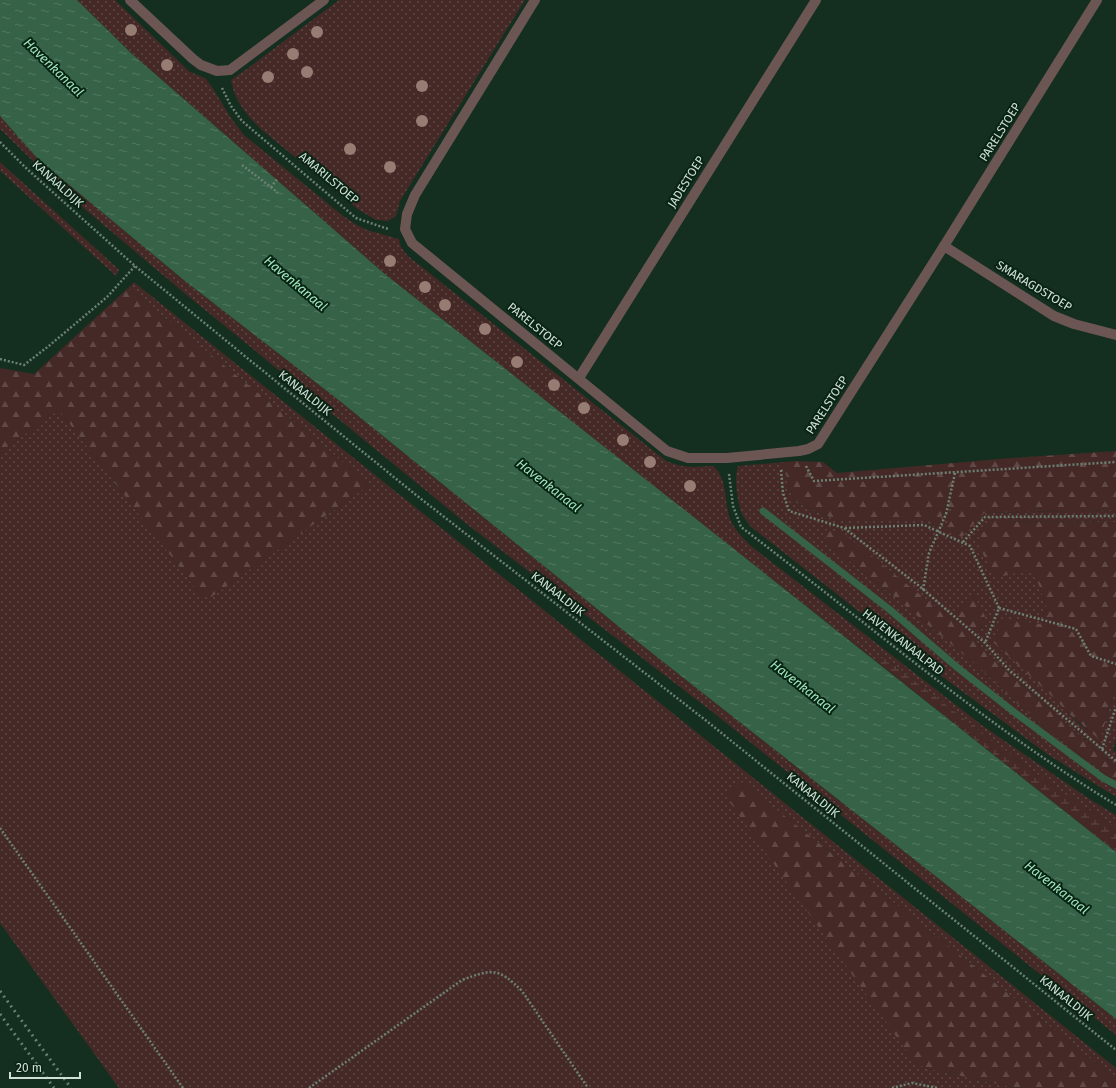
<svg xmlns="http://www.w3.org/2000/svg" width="1116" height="1088" font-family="'Fira Sans',sans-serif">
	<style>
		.green { fill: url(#green-dots) }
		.forest { fill: url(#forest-firs) }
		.wetland { fill: url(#wetland-marsh) }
		.water { fill: url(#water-ripples) }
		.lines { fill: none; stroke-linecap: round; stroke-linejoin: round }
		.stream { stroke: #366248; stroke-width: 7 }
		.path { stroke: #6c8174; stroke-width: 2.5; stroke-dasharray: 2 2; stroke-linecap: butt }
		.street { stroke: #6b5654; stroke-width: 10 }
		.rail { stroke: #697e71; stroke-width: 3; stroke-dasharray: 2 4; stroke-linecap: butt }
		.tree { fill: #957d73 }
		.labels { text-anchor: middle; stroke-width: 4; stroke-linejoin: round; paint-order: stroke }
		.street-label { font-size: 12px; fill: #d0e0d5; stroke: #092415 }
		.water-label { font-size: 13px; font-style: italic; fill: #a1e8bc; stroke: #092415 }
	</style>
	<defs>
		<pattern id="green-dots" width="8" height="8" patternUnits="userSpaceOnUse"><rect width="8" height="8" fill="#452926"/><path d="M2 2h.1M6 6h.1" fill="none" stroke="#5f4845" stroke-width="1.8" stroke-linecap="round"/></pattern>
		<pattern id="forest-firs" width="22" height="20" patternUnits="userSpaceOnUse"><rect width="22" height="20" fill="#452926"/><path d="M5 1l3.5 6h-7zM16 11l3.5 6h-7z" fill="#5f4845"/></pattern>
		<pattern id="wetland-marsh" width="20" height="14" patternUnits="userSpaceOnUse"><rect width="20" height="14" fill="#452926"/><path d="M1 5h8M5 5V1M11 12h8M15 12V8" fill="none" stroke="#5f4845"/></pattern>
		<pattern id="water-ripples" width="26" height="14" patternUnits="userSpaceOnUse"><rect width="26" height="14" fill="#366248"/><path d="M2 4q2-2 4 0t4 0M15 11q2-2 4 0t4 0" fill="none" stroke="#527862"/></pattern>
	</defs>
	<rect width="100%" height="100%" fill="#142e1f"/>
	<!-- green -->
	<g class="green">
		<path d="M 77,0 L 115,0 L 190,72 L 205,78 L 212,87 L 231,118 L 244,135 L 342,215 L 355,224 L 367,230 L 399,239 L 401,247 L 408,256 L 665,460 C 683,469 693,467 713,466 C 728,478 724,502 730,519 C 734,529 743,538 751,546 L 983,726 L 1091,800 L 1116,815 L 1116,827 L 1057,789 L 976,728 L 884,657 L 877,662 L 386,275 L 131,53 Z"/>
		<path d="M 339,0 L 525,0 L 400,201 L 396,216 L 388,221 L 376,220 L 359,210 L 262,130 C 247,116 234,100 231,80 L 248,68 Z"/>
		<path d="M 0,116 L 38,159 L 185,281 L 336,398 L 638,642 L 943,882 L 1116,1019 L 1116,1035 L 710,710 L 468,525 L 177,287 L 80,205 L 35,163 L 0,129 Z"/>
		<path d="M 0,162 L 114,265 L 119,270 L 116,276 L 0,171 Z"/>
		<path d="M 134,282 L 1116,1068 L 1116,1079 L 742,782 L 915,1063 L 929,1069 L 1016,1088 L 119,1088 L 0,923 L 0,452 L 59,410 L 200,594 L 210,598 L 369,485 L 318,441 L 128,288 Z"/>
		<path d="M 785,462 C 786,478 788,487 795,502 L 839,521 L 924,521 L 936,527 L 942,516 L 944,508 L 953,507 L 984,513 L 1116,510 L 1116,522 L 988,521 L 1033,569 L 1047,608 L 1040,624 L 1056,700 L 1067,712 L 1082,726 L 1100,739 L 1116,685 L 1116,740 L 1113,750 L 1116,752 L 1116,768 L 991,657 L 975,641 L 985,616 L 973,594 L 948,617 L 920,596 L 826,530 L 826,543 L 886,590 L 982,670 L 1019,705 L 1057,737 L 1111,778 L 1116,781 L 1116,797 L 1047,754 L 940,675 L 751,527 C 748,523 744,518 742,514 C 737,502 734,478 738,466 Z"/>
	</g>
	<!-- forest -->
	<g class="forest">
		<path d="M 128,288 L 318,441 L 369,485 L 210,598 L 200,594 L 59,410 L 0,452 L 0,368 L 34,374 Z"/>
		<path d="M 1116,451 L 1116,510 L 984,513 L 962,537 L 944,530 L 953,507 L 944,508 L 942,516 L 937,527 L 924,521 L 839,521 L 795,502 C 788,487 786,478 785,462 L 797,461 L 823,462 L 837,473 L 1011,458 Z"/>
		<path d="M 988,521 L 1116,522 L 1116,685 L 1100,740 L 1067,712 L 1056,700 L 993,642 L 1003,618 L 1040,624 L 1047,608 L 1033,569 L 995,578 L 977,542 Z"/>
		<path d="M 826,530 L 844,534 L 948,617 L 973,593 L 985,616 L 975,641 L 991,657 L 1116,768 L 1116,781 L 1111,778 L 1057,737 L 1019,705 L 982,670 L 886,590 L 826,543 Z"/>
		<path d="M 742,782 L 1116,1079 L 1116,1088 L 1016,1088 L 929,1069 L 915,1063 L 724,794 Z"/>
	</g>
	<!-- wetland -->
	<path class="wetland" d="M 884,657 L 976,728 L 1057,789 L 1116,827 L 1116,852 L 877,662 Z"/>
	<!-- water -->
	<path class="water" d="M 0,0 L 77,0 L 131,53 L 386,275 L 705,526 L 1116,852 L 1116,1019 L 943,882 L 638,642 L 336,398 L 185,281 L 38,159 L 0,116 Z"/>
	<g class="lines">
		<!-- stream -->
		<path class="stream" d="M 763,511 L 889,609 L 958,668 L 1014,712 L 1103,778 L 1116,785"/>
		<!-- path -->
		<g class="path">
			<path d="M 222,88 L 231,106 L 242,121 L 356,218 L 385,228 L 389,229"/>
			<path d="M 0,142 L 27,169 L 135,266 L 246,357 L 416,495 L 704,719 L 1116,1050"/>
			<path d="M 242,165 L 271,187 L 278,178"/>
			<path d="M 271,187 L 278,193"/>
			<path d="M 0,359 L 24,365 L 50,345 L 107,297 L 135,266"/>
			<path d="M 806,466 L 814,481 L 1116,462"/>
			<path d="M 781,470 L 783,493 L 789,511 L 844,528 L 918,585 L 985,643 L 1009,670 L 1116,761"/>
			<path d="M 729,474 L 733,506 L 741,527 C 865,621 983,724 1116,805"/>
			<path d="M 845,528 L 924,525 L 970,546 L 999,608 L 985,643"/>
			<path d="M 963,542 L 985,517 L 1116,516"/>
			<path d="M 923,590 L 929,553 L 946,514 L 955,473"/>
			<path d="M 999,608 L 1076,629 L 1091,656 L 1116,664"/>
			<path d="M 1102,749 L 1116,707"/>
			<path d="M 0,828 L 183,1088"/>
			<path d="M 309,1088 L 462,980 C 492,969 498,967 522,991 L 588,1088"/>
			<path d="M 892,1088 L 912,1083 L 938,1088"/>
		</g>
		<!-- street -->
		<g class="street">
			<path d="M 130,0 L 193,59 L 201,65 L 217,71 L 230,70 L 324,0"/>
			<path d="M 535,0 L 415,195 L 407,214 L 405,229 L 412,243 L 667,451 L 688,458 L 727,458 L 799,451 L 808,449 L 818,444 L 944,246 L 1097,0"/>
			<path d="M 944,246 L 1054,316 L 1074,324 L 1116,335"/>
			<path d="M 579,378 L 816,0"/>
		</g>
		<!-- rail -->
		<g class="rail">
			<path d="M 0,991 L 71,1088"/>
			<path d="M 0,1014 L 54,1088"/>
		</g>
	</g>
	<!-- trees -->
	<g class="tree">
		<circle cx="131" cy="30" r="6"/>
		<circle cx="317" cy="32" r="6"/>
		<circle cx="293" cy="54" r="6"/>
		<circle cx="167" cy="65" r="6"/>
		<circle cx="307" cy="72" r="6"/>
		<circle cx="268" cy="77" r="6"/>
		<circle cx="422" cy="86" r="6"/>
		<circle cx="422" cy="121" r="6"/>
		<circle cx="350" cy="149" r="6"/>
		<circle cx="390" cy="167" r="6"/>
		<circle cx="390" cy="261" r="6"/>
		<circle cx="425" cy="287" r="6"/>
		<circle cx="445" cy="305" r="6"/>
		<circle cx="485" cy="329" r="6"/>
		<circle cx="517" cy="362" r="6"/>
		<circle cx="554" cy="385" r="6"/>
		<circle cx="584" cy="408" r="6"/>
		<circle cx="623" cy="440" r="6"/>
		<circle cx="650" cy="462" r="6"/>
		<circle cx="690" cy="486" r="6"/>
	</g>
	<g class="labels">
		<!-- street labels -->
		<g class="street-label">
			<text transform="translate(1000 132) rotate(-58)" y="4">PARELSTOEP</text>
			<text transform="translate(329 178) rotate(40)" y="4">AMARILSTOEP</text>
			<text transform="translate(686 182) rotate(-58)" y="4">JADESTOEP</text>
			<text transform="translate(58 184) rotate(42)" y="4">KANAALDIJK</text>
			<text transform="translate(1034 286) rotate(31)" y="4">SMARAGDSTOEP</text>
			<text transform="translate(535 326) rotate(39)" y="4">PARELSTOEP</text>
			<text transform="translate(305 393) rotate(39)" y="4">KANAALDIJK</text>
			<text transform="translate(827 405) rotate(-57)" y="4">PARELSTOEP</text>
			<text transform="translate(558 594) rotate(38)" y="4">KANAALDIJK</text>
			<text transform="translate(903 642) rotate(38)" y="4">HAVENKANAALPAD</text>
			<text transform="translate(813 795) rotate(39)" y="4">KANAALDIJK</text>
			<text transform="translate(1066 998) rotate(39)" y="4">KANAALDIJK</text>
		</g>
		<!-- water labels -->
		<g class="water-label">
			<text transform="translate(54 67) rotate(44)" y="5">Havenkanaal</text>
			<text transform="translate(296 283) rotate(40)" y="5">Havenkanaal</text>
			<text transform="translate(549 485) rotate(38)" y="5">Havenkanaal</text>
			<text transform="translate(803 686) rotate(38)" y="5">Havenkanaal</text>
			<text transform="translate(1057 887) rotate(38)" y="5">Havenkanaal</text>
		</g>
	</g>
	<!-- scale -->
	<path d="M10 1072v6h70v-6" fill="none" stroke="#d0e0d5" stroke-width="2"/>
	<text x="16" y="1072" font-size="12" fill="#d0e0d5" stroke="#092415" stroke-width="3" paint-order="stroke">20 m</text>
</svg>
